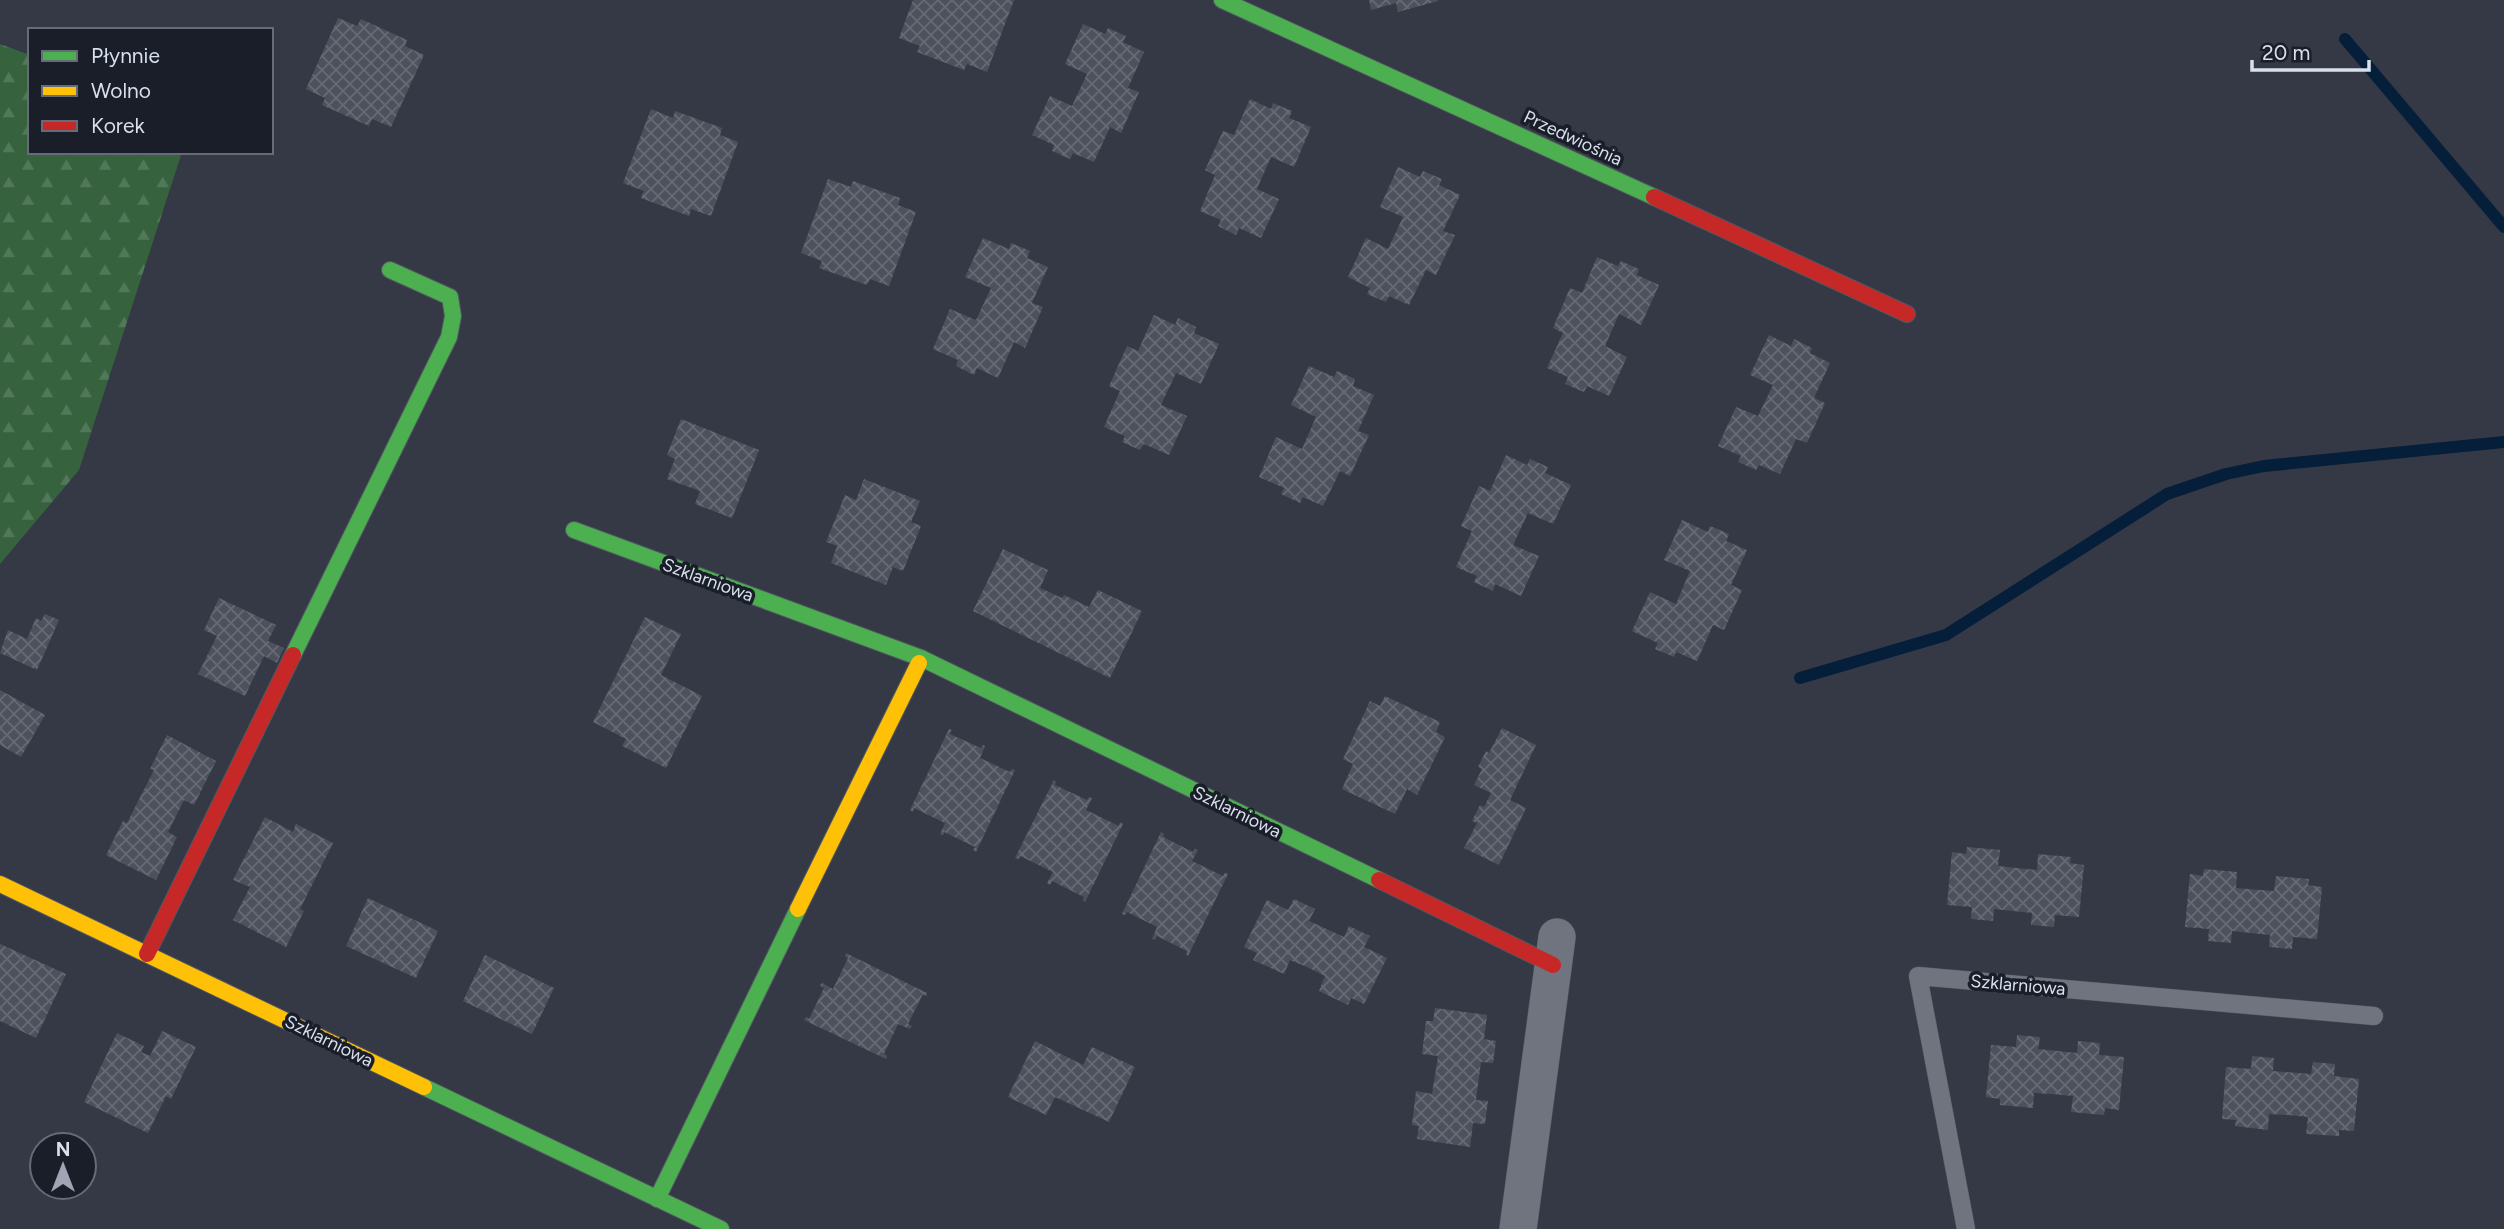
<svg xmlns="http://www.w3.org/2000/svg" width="2504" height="1229" font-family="Figtree,sans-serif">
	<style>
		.forest { fill: url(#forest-firs) }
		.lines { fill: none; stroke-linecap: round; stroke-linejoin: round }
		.stream { stroke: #051f3b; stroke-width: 12 }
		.building { fill: url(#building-cross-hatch) }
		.lane-casing { stroke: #525761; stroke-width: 19 }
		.street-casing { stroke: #525761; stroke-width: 38 }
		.fast-casing { stroke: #525761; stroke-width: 18 }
		.slow-casing { stroke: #525761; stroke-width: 18 }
		.jam-casing { stroke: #525761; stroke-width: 18 }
		.lane { stroke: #70747e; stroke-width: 18 }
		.street { stroke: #70747e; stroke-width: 37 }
		.fast { stroke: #4caf50; stroke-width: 16 }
		.slow { stroke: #ffc107; stroke-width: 16 }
		.jam { stroke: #c62828; stroke-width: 16 }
		.labels { text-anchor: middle; stroke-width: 7; stroke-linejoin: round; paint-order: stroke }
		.street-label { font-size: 18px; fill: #d8dfed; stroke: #191e28 }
	</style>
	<defs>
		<pattern id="forest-firs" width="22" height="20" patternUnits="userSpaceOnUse" patternTransform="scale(1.75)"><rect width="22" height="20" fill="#36623e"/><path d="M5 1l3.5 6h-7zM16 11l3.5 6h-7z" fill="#52785a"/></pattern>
		<pattern id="building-cross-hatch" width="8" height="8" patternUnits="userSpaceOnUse" patternTransform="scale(1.75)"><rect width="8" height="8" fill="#4d515c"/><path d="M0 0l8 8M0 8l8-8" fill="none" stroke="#666a74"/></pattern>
	</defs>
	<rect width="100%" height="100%" fill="#343945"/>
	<!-- forest -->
	<path class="forest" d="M 0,44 L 30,55 L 30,152 L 182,152 L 79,470 L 0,564 Z"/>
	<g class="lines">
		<!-- stream -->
		<g class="stream">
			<path d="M 2345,39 L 2504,227"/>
			<path d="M 1800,678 L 1946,635 L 2167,494 L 2226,474 L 2264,466 L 2504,442"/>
		</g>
	</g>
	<!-- building -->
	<g class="building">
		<path d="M 913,0 L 1014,0 L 987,72 L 967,64 L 964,70 L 917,52 L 920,46 L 899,38 Z"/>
		<path d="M 1369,0 L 1438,0 L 1438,1 L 1398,12 L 1396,3 L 1371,10 Z"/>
		<path d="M 338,18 L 357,26 L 361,19 L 407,40 L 405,46 L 424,55 L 391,127 L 372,119 L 369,126 L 322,105 L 325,98 L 306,89 Z"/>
		<path d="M 1083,24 L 1105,34 L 1108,28 L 1126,36 L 1123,42 L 1144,52 L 1128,88 L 1139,92 L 1121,133 L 1110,127 L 1094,162 L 1073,153 L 1070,159 L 1052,151 L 1054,145 L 1032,135 L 1050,96 L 1072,106 L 1087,74 L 1065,64 Z"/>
		<path d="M 1250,99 L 1271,109 L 1273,103 L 1292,111 L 1289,118 L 1311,127 L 1294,167 L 1271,157 L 1257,189 L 1279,199 L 1261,238 L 1239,228 L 1236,235 L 1218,226 L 1221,220 L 1200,211 L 1215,175 L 1205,170 L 1223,131 L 1234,135 Z"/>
		<path d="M 651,109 L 673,118 L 675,111 L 722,128 L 720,135 L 738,142 L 711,216 L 691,209 L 689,216 L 641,198 L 644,191 L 623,183 Z"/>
		<path d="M 1398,167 L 1420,177 L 1423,171 L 1442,179 L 1439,185 L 1460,195 L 1443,231 L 1455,235 L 1436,275 L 1426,270 L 1409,305 L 1389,296 L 1386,302 L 1367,294 L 1370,288 L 1348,277 L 1366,238 L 1388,249 L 1403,217 L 1380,207 Z"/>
		<path d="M 828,179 L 851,187 L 853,181 L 900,198 L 898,205 L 916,212 L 889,286 L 870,279 L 867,285 L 819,268 L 822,261 L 801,253 Z"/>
		<path d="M 983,238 L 1009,249 L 1011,243 L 1030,251 L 1027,258 L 1048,267 L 1032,303 L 1043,307 L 1025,348 L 1014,342 L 998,378 L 977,368 L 974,375 L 956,366 L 958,360 L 933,349 L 950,309 L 976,320 L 991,288 L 965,277 Z"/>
		<path d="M 1597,257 L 1618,266 L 1621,261 L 1639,269 L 1637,275 L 1659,285 L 1641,325 L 1619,314 L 1605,346 L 1627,357 L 1609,396 L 1587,386 L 1584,392 L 1565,384 L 1568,377 L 1547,368 L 1563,333 L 1553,328 L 1570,288 L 1582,293 Z"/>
		<path d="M 1154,315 L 1175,325 L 1178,318 L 1196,327 L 1194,333 L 1219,344 L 1201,384 L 1176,373 L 1161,405 L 1187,416 L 1169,455 L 1144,444 L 1140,450 L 1122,442 L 1125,436 L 1104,427 L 1120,391 L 1109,386 L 1127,346 L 1138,351 Z"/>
		<path d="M 1769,335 L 1791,346 L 1794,339 L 1812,348 L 1810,353 L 1830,363 L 1814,398 L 1825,403 L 1807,443 L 1796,439 L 1780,474 L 1759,465 L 1756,470 L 1738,462 L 1741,456 L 1718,446 L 1736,407 L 1758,416 L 1773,385 L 1750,375 Z"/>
		<path d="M 1309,366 L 1334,377 L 1337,371 L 1355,379 L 1353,386 L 1374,395 L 1358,431 L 1369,435 L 1350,476 L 1340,471 L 1323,506 L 1303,497 L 1300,503 L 1281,494 L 1284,488 L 1259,477 L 1276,437 L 1302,449 L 1316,417 L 1291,405 Z"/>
		<path d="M 681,419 L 759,450 L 732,518 L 695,504 L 700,491 L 667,479 L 675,459 L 667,455 Z"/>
		<path d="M 1506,455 L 1527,465 L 1530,459 L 1548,467 L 1545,473 L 1571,485 L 1553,524 L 1528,513 L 1513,545 L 1539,556 L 1521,596 L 1495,584 L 1493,591 L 1474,582 L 1477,576 L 1456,567 L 1472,531 L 1461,526 L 1479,486 L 1490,491 Z"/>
		<path d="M 864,479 L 920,501 L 911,522 L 921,526 L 903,571 L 893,567 L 886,585 L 831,563 L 837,546 L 826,542 L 845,495 L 856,500 Z"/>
		<path d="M 1682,520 L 1708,532 L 1710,526 L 1729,534 L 1726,541 L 1747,550 L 1731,585 L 1742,590 L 1724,630 L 1713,625 L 1697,661 L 1676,652 L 1674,657 L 1655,649 L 1658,643 L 1632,631 L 1650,592 L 1676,604 L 1690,571 L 1664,560 Z"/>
		<path d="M 1003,549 L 1048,570 L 1040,588 L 1062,598 L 1064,595 L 1089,607 L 1098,590 L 1142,611 L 1110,678 L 973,611 Z"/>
		<path d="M 219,598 L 276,625 L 268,641 L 284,648 L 277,663 L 264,656 L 245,696 L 198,674 L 217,636 L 204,630 Z"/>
		<path d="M 45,614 L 59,620 L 37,670 L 0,653 L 8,630 L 27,639 L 36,618 L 41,621 Z"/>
		<path d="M 645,617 L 681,634 L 661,675 L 702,696 L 666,768 L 622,746 L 626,739 L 593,722 Z"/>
		<path d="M 0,690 L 45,715 L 21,757 L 0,745 Z"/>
		<path d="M 1385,696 L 1440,722 L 1436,732 L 1445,737 L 1417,795 L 1407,789 L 1395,814 L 1342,789 L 1353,764 L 1343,759 L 1370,701 L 1380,706 Z"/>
		<path d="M 1502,728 L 1536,745 L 1510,800 L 1526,808 L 1499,865 L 1464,848 L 1477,823 L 1472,821 L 1480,805 L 1484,807 L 1491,793 L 1474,785 L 1482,769 L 1478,767 L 1486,751 L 1489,753 Z"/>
		<path d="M 949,729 L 952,730 L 950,734 L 981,748 L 983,745 L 985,746 L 980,758 L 1010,772 L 1012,769 L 1015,770 L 976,852 L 973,850 L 975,847 L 944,832 L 943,835 L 940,834 L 945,823 L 914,808 L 913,812 L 910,810 Z"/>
		<path d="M 167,735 L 216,761 L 194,805 L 184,800 L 168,832 L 177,837 L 156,880 L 106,855 L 123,821 L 127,823 L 154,770 L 150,769 Z"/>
		<path d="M 1054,780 L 1056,782 L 1055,785 L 1087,800 L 1089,797 L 1092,798 L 1086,810 L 1119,826 L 1120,822 L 1123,824 L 1085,902 L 1083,900 L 1084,897 L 1052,881 L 1050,885 L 1047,883 L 1053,872 L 1020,856 L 1019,859 L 1015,858 Z"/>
		<path d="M 265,817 L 293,832 L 296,824 L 333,843 L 300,909 L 304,911 L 286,947 L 233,920 L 250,887 L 233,880 Z"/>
		<path d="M 1161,832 L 1164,834 L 1163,837 L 1193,852 L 1195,849 L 1198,850 L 1192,861 L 1223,876 L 1225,873 L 1228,874 L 1188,956 L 1186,954 L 1187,951 L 1157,936 L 1155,940 L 1152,939 L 1157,927 L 1127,912 L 1125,915 L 1122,914 Z"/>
		<path d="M 1967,847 L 2000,850 L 1998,866 L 2037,870 L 2038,854 L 2071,857 L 2070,863 L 2084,865 L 2079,917 L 2055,915 L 2054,927 L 2031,925 L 2032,913 L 1994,909 L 1993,921 L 1971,919 L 1972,907 L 1947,905 L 1952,852 L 1966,854 Z"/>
		<path d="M 2204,869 L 2237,872 L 2236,888 L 2274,891 L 2276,876 L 2309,879 L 2308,885 L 2322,887 L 2317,939 L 2293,937 L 2292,949 L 2269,947 L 2270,935 L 2232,931 L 2231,943 L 2208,941 L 2209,929 L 2185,927 L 2190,874 L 2203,876 Z"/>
		<path d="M 368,898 L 438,931 L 416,978 L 346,946 Z"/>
		<path d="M 1294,899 L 1315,909 L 1309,921 L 1344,937 L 1349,926 L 1370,936 L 1364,947 L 1387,958 L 1364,1004 L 1351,998 L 1348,1005 L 1319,991 L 1325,976 L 1307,967 L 1290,960 L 1284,974 L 1253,960 L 1257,953 L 1244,947 L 1267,900 L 1288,910 Z"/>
		<path d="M 0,944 L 66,974 L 36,1038 L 0,1021 Z"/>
		<path d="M 846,953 L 927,993 L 926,996 L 923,994 L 908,1024 L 912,1026 L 910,1029 L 898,1024 L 884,1054 L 887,1056 L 886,1059 L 804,1020 L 806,1017 L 809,1019 L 824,988 L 820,986 L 822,983 L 833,989 L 848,958 L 845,956 Z"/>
		<path d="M 485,955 L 554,988 L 532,1034 L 463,1001 Z"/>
		<path d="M 1435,1008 L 1487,1015 L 1484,1039 L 1496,1041 L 1493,1063 L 1481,1062 L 1476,1100 L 1488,1101 L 1485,1124 L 1473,1123 L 1470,1147 L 1417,1139 L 1419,1126 L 1412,1125 L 1416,1091 L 1432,1094 L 1438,1056 L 1422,1054 L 1426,1021 L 1433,1021 Z"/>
		<path d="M 162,1031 L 196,1047 L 171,1099 L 166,1096 L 148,1133 L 84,1102 L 117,1033 L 144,1046 L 141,1052 L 150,1056 Z"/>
		<path d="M 2017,1035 L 2040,1037 L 2038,1049 L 2077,1053 L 2078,1041 L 2100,1043 L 2099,1055 L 2124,1057 L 2119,1110 L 2105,1108 L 2104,1115 L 2071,1112 L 2073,1096 L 2052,1094 L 2034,1093 L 2033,1108 L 2000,1105 L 2000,1099 L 1986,1097 L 1991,1045 L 2016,1047 Z"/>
		<path d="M 1035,1041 L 1083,1065 L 1092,1047 L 1135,1067 L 1109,1122 L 1055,1097 L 1046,1115 L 1008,1097 Z"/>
		<path d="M 2252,1056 L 2274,1058 L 2273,1071 L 2311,1074 L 2313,1062 L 2335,1064 L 2334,1076 L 2359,1079 L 2354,1131 L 2339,1130 L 2339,1136 L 2306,1134 L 2308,1117 L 2288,1115 L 2269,1114 L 2268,1130 L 2235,1126 L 2236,1120 L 2222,1119 L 2226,1067 L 2251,1069 Z"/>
	</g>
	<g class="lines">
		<defs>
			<path id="lane" d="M 1966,1229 L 1918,976 L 2374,1016"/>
			<path id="street" d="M 1518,1229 L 1557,937"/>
			<g id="fast">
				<path d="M 1222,0 L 1654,197"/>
				<path d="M 574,530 L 921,658 L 919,663"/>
				<path d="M 293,655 L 449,337 L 453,316 L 450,297 L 390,270"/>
				<path d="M 921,658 L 1379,880"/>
				<path d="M 424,1087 L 721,1229"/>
				<path d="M 657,1199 L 798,909"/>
			</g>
			<g id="slow">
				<path d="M 0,884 L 424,1087"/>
				<path d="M 798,909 L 919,663"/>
			</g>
			<g id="jam">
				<path d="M 1654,197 L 1907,314"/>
				<path d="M 1379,880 L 1553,965"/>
				<path d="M 147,954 L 293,655"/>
			</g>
		</defs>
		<!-- lane casing -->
		<use href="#lane" class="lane-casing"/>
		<!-- street casing -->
		<use href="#street" class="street-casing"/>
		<!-- fast casing -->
		<use href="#fast" class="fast-casing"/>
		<!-- slow casing -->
		<use href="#slow" class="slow-casing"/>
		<!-- jam casing -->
		<use href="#jam" class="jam-casing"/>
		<!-- lane -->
		<use href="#lane" class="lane"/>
		<!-- street -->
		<use href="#street" class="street"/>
		<!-- fast -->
		<use href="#fast" class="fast"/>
		<!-- slow -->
		<use href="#slow" class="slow"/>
		<!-- jam -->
		<use href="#jam" class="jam"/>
	</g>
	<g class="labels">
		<!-- street labels -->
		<g class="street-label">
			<text transform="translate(1573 138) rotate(25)" y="6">Przedwiośnia</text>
			<text transform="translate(708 580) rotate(20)" y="6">Szklarniowa</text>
			<text transform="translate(1237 812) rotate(26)" y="6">Szklarniowa</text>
			<text transform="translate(2018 985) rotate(5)" y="6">Szklarniowa</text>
			<text transform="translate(329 1041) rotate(26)" y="6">Szklarniowa</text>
		</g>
	</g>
	<!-- legend -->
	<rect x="28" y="28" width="245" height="126" fill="#191e28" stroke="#656b77" stroke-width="2"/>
	<rect x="42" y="51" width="35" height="10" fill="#4caf50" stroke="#656b77" stroke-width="2"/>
	<text x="91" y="63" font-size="21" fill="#d8dfed">Płynnie</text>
	<rect x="42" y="86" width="35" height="10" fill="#ffc107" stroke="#656b77" stroke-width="2"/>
	<text x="91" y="98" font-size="21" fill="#d8dfed">Wolno</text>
	<rect x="42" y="121" width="35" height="10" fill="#c62828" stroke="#656b77" stroke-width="2"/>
	<text x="91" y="133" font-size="21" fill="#d8dfed">Korek</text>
	<!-- north arrow -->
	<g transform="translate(63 1166)"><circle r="33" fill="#191e28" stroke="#656b77" stroke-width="2"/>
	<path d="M0-5L12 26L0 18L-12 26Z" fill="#9fa5b2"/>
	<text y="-10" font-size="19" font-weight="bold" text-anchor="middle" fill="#d8dfed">N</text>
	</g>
	<!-- scale -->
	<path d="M2252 60v10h117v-10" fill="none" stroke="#d8dfed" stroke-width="3.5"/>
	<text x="2262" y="60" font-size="21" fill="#d8dfed" stroke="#191e28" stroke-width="5" paint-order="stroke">20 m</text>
</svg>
